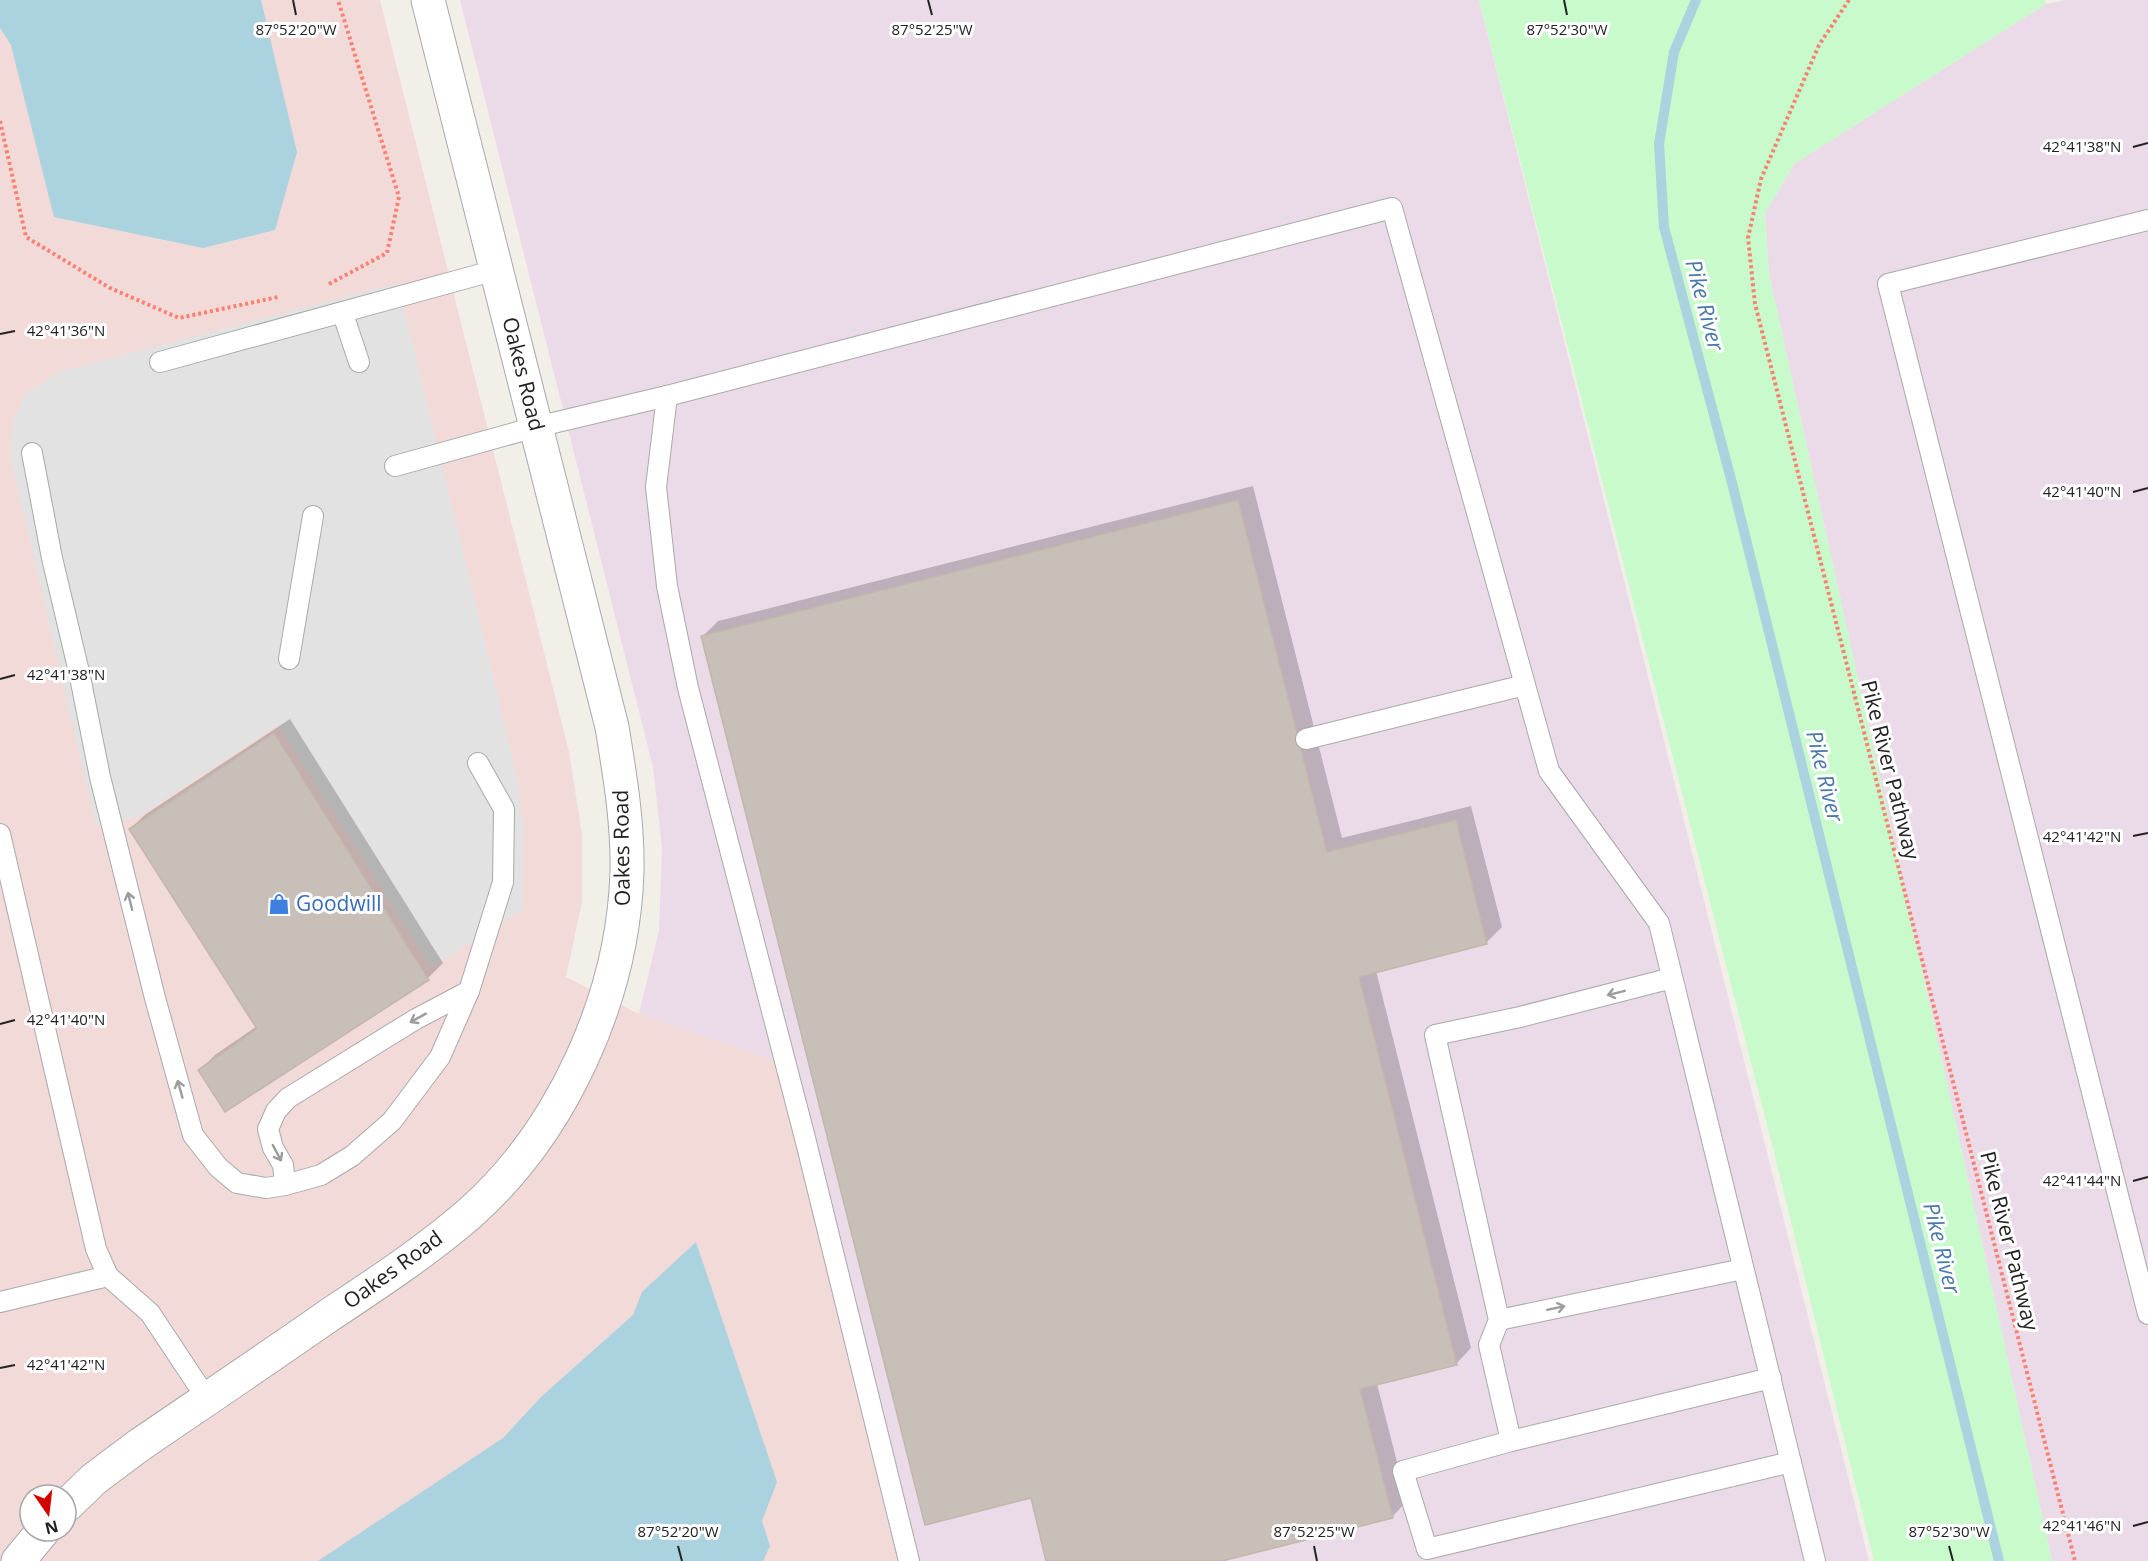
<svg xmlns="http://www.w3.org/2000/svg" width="2148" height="1561" font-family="'Open Sans',sans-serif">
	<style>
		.commercial { fill: #f2dad9; fill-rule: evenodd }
		.industrial { fill: #ebdbe8 }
		.park { fill: #c8facc }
		.parking { fill: #e2e2e2 }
		.water { fill: #aad3df }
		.shadow { fill: #0003 }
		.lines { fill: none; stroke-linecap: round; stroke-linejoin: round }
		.stream { stroke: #aad3df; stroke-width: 10 }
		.building { fill: #c7bfb8; stroke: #c4b6ab; stroke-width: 1.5 }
		.service-casing { stroke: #a9a9a9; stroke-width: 22 }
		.minor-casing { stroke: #a9a9a9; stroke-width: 35 }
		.path { stroke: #fa8072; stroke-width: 4; stroke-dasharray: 3 3; stroke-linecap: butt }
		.service { stroke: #fff; stroke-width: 20 }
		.minor { stroke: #fff; stroke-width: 33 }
		.oneway { stroke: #9c9c9c }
		.ticks { fill: none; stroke: #222; stroke-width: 2 }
		.labels { text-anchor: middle; stroke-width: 6; stroke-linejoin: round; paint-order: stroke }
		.street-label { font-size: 21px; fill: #222; stroke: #fff }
		.shop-label { font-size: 21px; fill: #366cbe; stroke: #fff; text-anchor: start }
		.water-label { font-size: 22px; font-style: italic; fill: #4a7aab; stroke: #fff }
		.ticks-label { font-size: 15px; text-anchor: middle; fill: #222; stroke: #fff; stroke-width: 6; stroke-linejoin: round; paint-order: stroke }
	</style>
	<rect width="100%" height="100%" fill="#f2efe9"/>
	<!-- commercial -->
	<path class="commercial" d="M 0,0 L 380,0 L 569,752 L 582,834 L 582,902 L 566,977 L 639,1014 L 776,1061 L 897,1561 L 0,1561 ZM 30,1495 L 66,1495 L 66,1531 L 30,1531 Z"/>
	<!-- industrial -->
	<g class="industrial">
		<path d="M 460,0 L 1479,0 L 1869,1561 L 897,1561 L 776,1061 L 639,1014 L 659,930 L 662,848 L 653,767 Z"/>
		<path d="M 2065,0 L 2148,0 L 2148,1561 L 2052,1561 L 1769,274 L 1765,214 L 1794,164 L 2046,4 Z"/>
	</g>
	<!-- park -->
	<path class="park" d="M 1479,0 L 2045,0 L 2046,4 L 1794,164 L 1765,214 L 1769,274 L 2052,1561 L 1874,1561 L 1774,1152 Z"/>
	<!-- parking -->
	<path class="parking" d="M 398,283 L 499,701 L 518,785 L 524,835 L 522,910 L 431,967 L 278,725 L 136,818 L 96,826 L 10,455 L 13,419 L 26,393 L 59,372 Z"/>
	<!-- water -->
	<g class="water">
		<path d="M 0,0 L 261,0 L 297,152 L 275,230 L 203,248 L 54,217 L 11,45 L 0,28 Z"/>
		<path d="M 696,1242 L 777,1482 L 762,1521 L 770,1546 L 763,1561 L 318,1561 L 503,1438 L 542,1396 L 633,1315 L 642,1292 Z"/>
	</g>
	<!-- shadow -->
	<g class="shadow">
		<path d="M 1253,486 L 1342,838 L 1471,806 L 1502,927 L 1486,943 L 1376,971 L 1471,1348 L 1456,1364 L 1377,1384 L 1407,1501 L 1392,1517 L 1216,1561 L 1048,1561 L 1032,1496 L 703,636 L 718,621 Z"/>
		<path d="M 290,719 L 443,963 L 428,978 L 200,1070 L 215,1055 L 257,1026 L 130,829 L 146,814 Z"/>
	</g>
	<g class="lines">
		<!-- stream -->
		<path class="stream" d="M 1696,0 L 1674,52 L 1659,144 L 1664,227 L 1732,483 L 1999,1561"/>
	</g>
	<!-- building -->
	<g class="building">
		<path d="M 1238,500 L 1327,852 L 1456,820 L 1487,944 L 1359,977 L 1457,1365 L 1360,1389 L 1393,1518 L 1222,1561 L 1046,1561 L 1031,1498 L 925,1525 L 701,636 Z"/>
		<path d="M 274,733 L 429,980 L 225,1112 L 198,1070 L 257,1029 L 129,829 Z"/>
	</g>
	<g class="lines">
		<defs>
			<g id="service">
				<path d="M 2148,220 L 1888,284 L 2148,1314"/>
				<path d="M 343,314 L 359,362"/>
				<path d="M 160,362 L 496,270"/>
				<path d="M 667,396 L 656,487 L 667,586 L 688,688 L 805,1138 L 909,1561"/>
				<path d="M 32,453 L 52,558 L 79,672 L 100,777 L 155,998 L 193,1135 L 218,1167 L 237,1183 L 266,1188 L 285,1185 L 283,1165 L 273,1148 L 268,1129 L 276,1111 L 288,1098 L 416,1019 L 469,991"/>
				<path d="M 395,466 L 536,427 L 667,396 L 1392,208 L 1549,771 L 1659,923 L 1815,1561"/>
				<path d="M 289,659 L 313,516"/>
				<path d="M 1306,739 L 1525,685"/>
				<path d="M 0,834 L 96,1249 L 108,1276"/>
				<path d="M 1672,978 L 1520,1017 L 1435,1035 L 1499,1320 L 1489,1345 L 1511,1441 L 1771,1378"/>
				<path d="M 285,1185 L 321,1175 L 352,1156 L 392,1121 L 440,1057 L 469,991 L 503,882 L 504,809 L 478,763"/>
				<path d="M 0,1302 L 108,1276 L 150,1313 L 207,1399"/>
				<path d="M 1499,1320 L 1743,1269"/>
				<path d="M 1511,1441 L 1403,1471 L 1427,1549 L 1791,1462"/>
			</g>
			<g id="minor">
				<path d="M 66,1506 L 94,1479 L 138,1446 C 201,1403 265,1360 328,1316 C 376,1284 425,1252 469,1214 C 563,1131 623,997 627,872 C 628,823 620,776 612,727 L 428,0"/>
				<path d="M 18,1561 L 43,1531"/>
			</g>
		</defs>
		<!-- service casing -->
		<use href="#service" class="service-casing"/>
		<!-- minor casing -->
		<use href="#minor" class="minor-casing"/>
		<!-- path -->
		<g class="path">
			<path d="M 1849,0 L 1819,45 L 1761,179 L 1748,238 L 1755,304 L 2075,1561"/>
			<path d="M 0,121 L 26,237 L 110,288 L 179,318 L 278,297"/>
			<path d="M 329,284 L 387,253 L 399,197 L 338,0"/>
		</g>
		<!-- service -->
		<use href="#service" class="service"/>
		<!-- minor -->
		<use href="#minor" class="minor"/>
	</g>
	<!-- one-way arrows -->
	<defs><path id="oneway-shaft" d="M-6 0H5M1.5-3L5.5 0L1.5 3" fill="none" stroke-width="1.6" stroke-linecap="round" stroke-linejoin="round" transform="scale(1.5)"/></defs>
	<g class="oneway">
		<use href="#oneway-shaft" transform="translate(130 901) rotate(-104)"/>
		<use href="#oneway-shaft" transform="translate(1616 993) rotate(166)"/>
		<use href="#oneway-shaft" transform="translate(418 1018) rotate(151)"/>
		<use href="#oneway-shaft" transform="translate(180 1089) rotate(-106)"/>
		<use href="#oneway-shaft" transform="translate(277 1153) rotate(62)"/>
		<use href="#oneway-shaft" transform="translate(1556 1308) rotate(-12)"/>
	</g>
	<!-- ticks -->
	<path class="ticks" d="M 293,0 L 296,15M 928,0 L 932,15M 1564,0 L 1567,15M 2133,147 L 2148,143M 0,334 L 15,331M 2133,492 L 2148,488M 0,679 L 15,675M 2133,836 L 2148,833M 0,1024 L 15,1020M 2133,1181 L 2148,1177M 0,1368 L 15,1365M 2133,1526 L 2148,1522M 678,1546 L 682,1561M 1314,1546 L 1317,1561M 1949,1546 L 1953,1561"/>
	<!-- icons -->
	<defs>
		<symbol id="shop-bare" viewBox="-9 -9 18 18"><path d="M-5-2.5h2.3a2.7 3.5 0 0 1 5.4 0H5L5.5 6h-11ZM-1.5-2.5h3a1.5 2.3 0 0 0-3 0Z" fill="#3f7fe0" stroke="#fff" stroke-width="2.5" paint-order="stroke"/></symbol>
	</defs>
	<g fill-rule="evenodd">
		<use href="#shop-bare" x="264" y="889" width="30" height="30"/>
	</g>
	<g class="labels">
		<!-- street labels -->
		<g class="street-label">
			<text transform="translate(523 374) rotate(76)" y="7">Oakes Road</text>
			<text transform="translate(1890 770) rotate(76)" y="7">Pike River Pathway</text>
			<text transform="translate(622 848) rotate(-91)" y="7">Oakes Road</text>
			<text transform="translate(2009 1241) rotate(76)" y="7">Pike River Pathway</text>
			<text transform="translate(393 1270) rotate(-36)" y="7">Oakes Road</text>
		</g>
		<!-- shop labels -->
		<g class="shop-label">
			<text x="296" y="911">Goodwill</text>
		</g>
		<!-- water labels -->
		<g class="water-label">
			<text transform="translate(1705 305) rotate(75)" y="8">Pike River</text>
			<text transform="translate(1825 776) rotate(76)" y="8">Pike River</text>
			<text transform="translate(1942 1248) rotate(76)" y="8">Pike River</text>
		</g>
	</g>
	<g class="ticks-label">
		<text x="296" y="35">87°52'20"W</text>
		<text x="932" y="35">87°52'25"W</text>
		<text x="1567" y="35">87°52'30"W</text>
		<text x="2082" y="152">42°41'38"N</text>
		<text x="66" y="336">42°41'36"N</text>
		<text x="2082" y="497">42°41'40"N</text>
		<text x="66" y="680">42°41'38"N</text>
		<text x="2082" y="842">42°41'42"N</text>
		<text x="66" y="1025">42°41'40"N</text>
		<text x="2082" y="1186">42°41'44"N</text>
		<text x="66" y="1370">42°41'42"N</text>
		<text x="2082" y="1531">42°41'46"N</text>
		<text x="678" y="1537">87°52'20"W</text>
		<text x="1314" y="1537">87°52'25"W</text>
		<text x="1949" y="1537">87°52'30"W</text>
	</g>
	<!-- north arrow -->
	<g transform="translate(48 1513) rotate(166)"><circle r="28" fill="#ffffff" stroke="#a7a7a7" stroke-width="1.5"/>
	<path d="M0-4.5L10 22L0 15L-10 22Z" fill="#d40000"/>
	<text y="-9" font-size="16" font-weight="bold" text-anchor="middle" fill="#222222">N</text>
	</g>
</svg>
